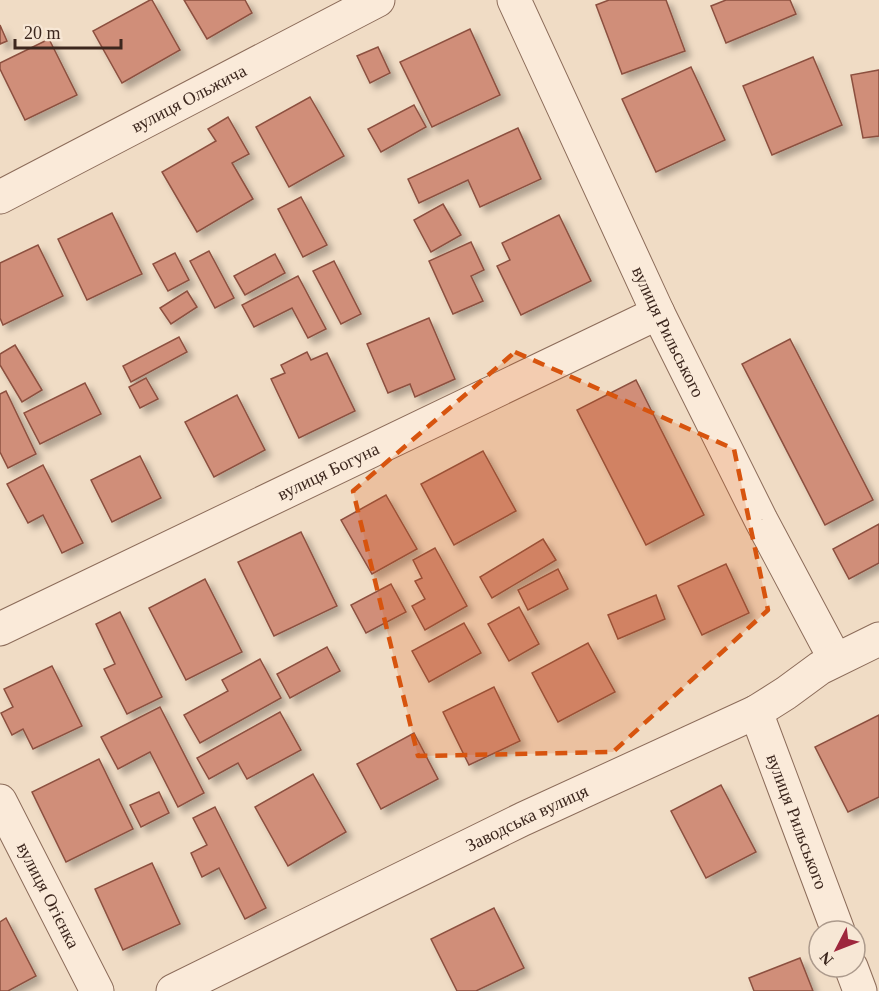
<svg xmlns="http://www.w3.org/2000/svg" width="879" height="991" font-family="'Times New Roman',serif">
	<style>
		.building { fill: #d08e79; stroke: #8c503f; stroke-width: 1.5; filter: url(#shadow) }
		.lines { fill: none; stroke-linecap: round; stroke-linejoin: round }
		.minor-casing { stroke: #8c6c5a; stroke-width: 35 }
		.minor { stroke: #faead9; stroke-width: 33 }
		.marked { fill: #d7540e; fill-opacity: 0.2; stroke: #d7540e; stroke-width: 4.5; stroke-dasharray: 12 8; stroke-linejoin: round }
		.labels { text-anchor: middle; stroke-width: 6; stroke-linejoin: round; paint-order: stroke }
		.street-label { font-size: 18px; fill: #3c271e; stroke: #f7e7d5 }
	</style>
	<defs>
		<filter id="shadow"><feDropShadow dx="5.5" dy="5.5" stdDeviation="3" flood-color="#0004"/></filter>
	</defs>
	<rect width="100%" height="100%" fill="#f0dcc5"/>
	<!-- building -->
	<g class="building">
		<path d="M 150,0 L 152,0 L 180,50 L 122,83 L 93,31 Z"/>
		<path d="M 184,0 L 245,0 L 252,13 L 207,39 Z"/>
		<path d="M 609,0 L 666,0 L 685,51 L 622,74 L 596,5 Z"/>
		<path d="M 726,0 L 790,0 L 796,14 L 726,43 L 711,6 Z"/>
		<path d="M 0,25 L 7,41 L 0,44 Z"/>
		<path d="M 470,29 L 500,95 L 432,127 L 400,62 Z"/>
		<path d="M 49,39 L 77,95 L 25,120 L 0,69 L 0,63 Z"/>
		<path d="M 378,47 L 390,73 L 370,83 L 357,56 Z"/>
		<path d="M 813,57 L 842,125 L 772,155 L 743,86 Z"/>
		<path d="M 691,67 L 725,140 L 656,172 L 622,99 Z"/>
		<path d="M 879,70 L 879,136 L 863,138 L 851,75 Z"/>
		<path d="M 310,97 L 344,156 L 289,187 L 256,127 Z"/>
		<path d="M 414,105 L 426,127 L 381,152 L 368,129 Z"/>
		<path d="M 228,117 L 249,154 L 232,163 L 253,199 L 197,232 L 162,172 L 216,141 L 208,129 Z"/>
		<path d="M 518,128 L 541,179 L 480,207 L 468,180 L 419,203 L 408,179 Z"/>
		<path d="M 301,197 L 327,245 L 303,257 L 278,209 Z"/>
		<path d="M 443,204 L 461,235 L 431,252 L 414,220 Z"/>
		<path d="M 112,213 L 142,274 L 87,300 L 58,239 Z"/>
		<path d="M 559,215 L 591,281 L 521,315 L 497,266 L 510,260 L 502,243 Z"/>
		<path d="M 471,242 L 484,270 L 471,276 L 483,301 L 453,314 L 429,261 Z"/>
		<path d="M 38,245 L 63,296 L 3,325 L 0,318 L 0,263 Z"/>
		<path d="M 209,251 L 234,298 L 215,308 L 190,261 Z"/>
		<path d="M 175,253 L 189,280 L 168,291 L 153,264 Z"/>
		<path d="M 275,254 L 285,273 L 245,295 L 234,276 Z"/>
		<path d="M 334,261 L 361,314 L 341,324 L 313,271 Z"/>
		<path d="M 298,276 L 326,329 L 308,338 L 292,308 L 254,327 L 242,305 Z"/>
		<path d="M 187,291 L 197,307 L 171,324 L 160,308 Z"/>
		<path d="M 429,318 L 455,379 L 415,397 L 410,384 L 388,393 L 367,344 Z"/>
		<path d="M 179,337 L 187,352 L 131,382 L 123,366 Z"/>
		<path d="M 790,339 L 873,500 L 825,525 L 742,364 Z"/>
		<path d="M 15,345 L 42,390 L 22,402 L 0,365 L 0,354 Z"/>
		<path d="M 307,352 L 311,360 L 327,353 L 355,411 L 299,438 L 271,379 L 285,373 L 281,365 Z"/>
		<path d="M 146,378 L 158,399 L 140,408 L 129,387 Z"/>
		<path d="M 636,380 L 704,515 L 646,545 L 577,410 Z"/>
		<path d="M 85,383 L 101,414 L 40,444 L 24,413 Z"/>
		<path d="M 6,391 L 36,454 L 8,468 L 0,452 L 0,394 Z"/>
		<path d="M 237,395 L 265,450 L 214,477 L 185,422 Z"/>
		<path d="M 483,451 L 516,511 L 454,545 L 421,484 Z"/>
		<path d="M 140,456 L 161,498 L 112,522 L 91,480 Z"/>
		<path d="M 43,465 L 83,543 L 62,553 L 43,515 L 28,523 L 7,484 Z"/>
		<path d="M 386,495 L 417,549 L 372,574 L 341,520 Z"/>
		<path d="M 879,524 L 879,563 L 849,579 L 833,549 Z"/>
		<path d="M 301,532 L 337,606 L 274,636 L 238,562 Z"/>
		<path d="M 543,539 L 556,560 L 492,598 L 480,577 Z"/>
		<path d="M 435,548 L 467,606 L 425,630 L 412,606 L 425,599 L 415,581 L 422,578 L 413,560 Z"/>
		<path d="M 726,564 L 749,613 L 702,635 L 678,586 Z"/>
		<path d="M 558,569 L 568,589 L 528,610 L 518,590 Z"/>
		<path d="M 205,579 L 242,652 L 186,680 L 149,608 Z"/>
		<path d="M 391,584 L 406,612 L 366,633 L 351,605 Z"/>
		<path d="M 656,595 L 665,619 L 618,639 L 608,615 Z"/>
		<path d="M 519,607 L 539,644 L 509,661 L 488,624 Z"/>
		<path d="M 120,612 L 162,697 L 127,714 L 104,669 L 115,664 L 96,624 Z"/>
		<path d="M 464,623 L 481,653 L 429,682 L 412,651 Z"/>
		<path d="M 588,643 L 615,692 L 558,722 L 532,673 Z"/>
		<path d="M 327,647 L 340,671 L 290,698 L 277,674 Z"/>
		<path d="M 260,659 L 281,698 L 200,743 L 184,715 L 228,691 L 222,680 Z"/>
		<path d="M 52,666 L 82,726 L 33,749 L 23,729 L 12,735 L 1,713 L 13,707 L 4,689 Z"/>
		<path d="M 494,687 L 520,741 L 469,765 L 443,712 Z"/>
		<path d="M 160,707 L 204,793 L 178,807 L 150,752 L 118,769 L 101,737 Z"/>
		<path d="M 280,712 L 301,750 L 247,779 L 238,763 L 209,779 L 197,758 Z"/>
		<path d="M 879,715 L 879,797 L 848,812 L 815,747 Z"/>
		<path d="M 414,733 L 438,779 L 381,809 L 357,764 Z"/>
		<path d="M 99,759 L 133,829 L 66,862 L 32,792 Z"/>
		<path d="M 313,774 L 346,832 L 288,866 L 255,807 Z"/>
		<path d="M 721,785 L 756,852 L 706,878 L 671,811 Z"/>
		<path d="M 159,792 L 169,813 L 141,827 L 130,805 Z"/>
		<path d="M 215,807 L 266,908 L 245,919 L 219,868 L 202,877 L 191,853 L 207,845 L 193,818 Z"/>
		<path d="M 152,863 L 180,924 L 123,950 L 95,889 Z"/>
		<path d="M 494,908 L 524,968 L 476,991 L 457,991 L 431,939 Z"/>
		<path d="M 6,918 L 36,976 L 8,991 L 0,991 L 0,922 Z"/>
		<path d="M 800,958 L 813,991 L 754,991 L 749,978 Z"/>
	</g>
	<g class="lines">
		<defs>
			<g id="minor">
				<path id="s1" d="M 514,0 L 658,313 L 761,520 L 835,659"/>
				<path id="s2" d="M 0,197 L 378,0"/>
				<path id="s3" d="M 0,629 L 658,313"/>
				<path id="s4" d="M 756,712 L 838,931"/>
				<path id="s5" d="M 0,801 L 97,991"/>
				<path d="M 851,967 L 860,991"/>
				<path id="s6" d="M 173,991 L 523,819 L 756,712 L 786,693 L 820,668 L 879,639"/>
			</g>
		</defs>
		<!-- minor casing -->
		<use href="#minor" class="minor-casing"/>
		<!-- minor -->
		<use href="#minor" class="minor"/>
	</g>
	<!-- marked area -->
	<path class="marked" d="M 515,352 L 734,449 L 768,610 L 613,752 L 418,756 L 353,491 Z"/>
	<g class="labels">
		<!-- street labels -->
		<g class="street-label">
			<text dy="6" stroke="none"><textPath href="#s2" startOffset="213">вулиця Ольжича</textPath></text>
			<text dy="6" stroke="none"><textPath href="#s1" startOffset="366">вулиця Рильського</textPath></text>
			<text dy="6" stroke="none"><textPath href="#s3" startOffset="364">вулиця Богуна</textPath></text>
			<text dy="6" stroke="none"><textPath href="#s6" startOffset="394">Заводська вулиця</textPath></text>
			<text dy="6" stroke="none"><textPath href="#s4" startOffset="117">вулиця Рильського</textPath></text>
			<text dy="6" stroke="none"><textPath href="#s5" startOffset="106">вулиця Огієнка</textPath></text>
		</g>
	</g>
	<!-- north arrow -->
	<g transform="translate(837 949) rotate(228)"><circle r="28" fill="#f7e7d5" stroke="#ac9a8c" stroke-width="1.5"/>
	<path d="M0-4.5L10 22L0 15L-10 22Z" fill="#9e273d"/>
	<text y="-9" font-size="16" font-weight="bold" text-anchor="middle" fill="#3c271e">N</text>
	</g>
	<!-- scale -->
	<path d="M15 39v9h106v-9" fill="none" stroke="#3c271e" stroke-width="3"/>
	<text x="24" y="39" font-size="18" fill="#3c271e" stroke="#f7e7d5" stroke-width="4.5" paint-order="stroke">20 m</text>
</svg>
